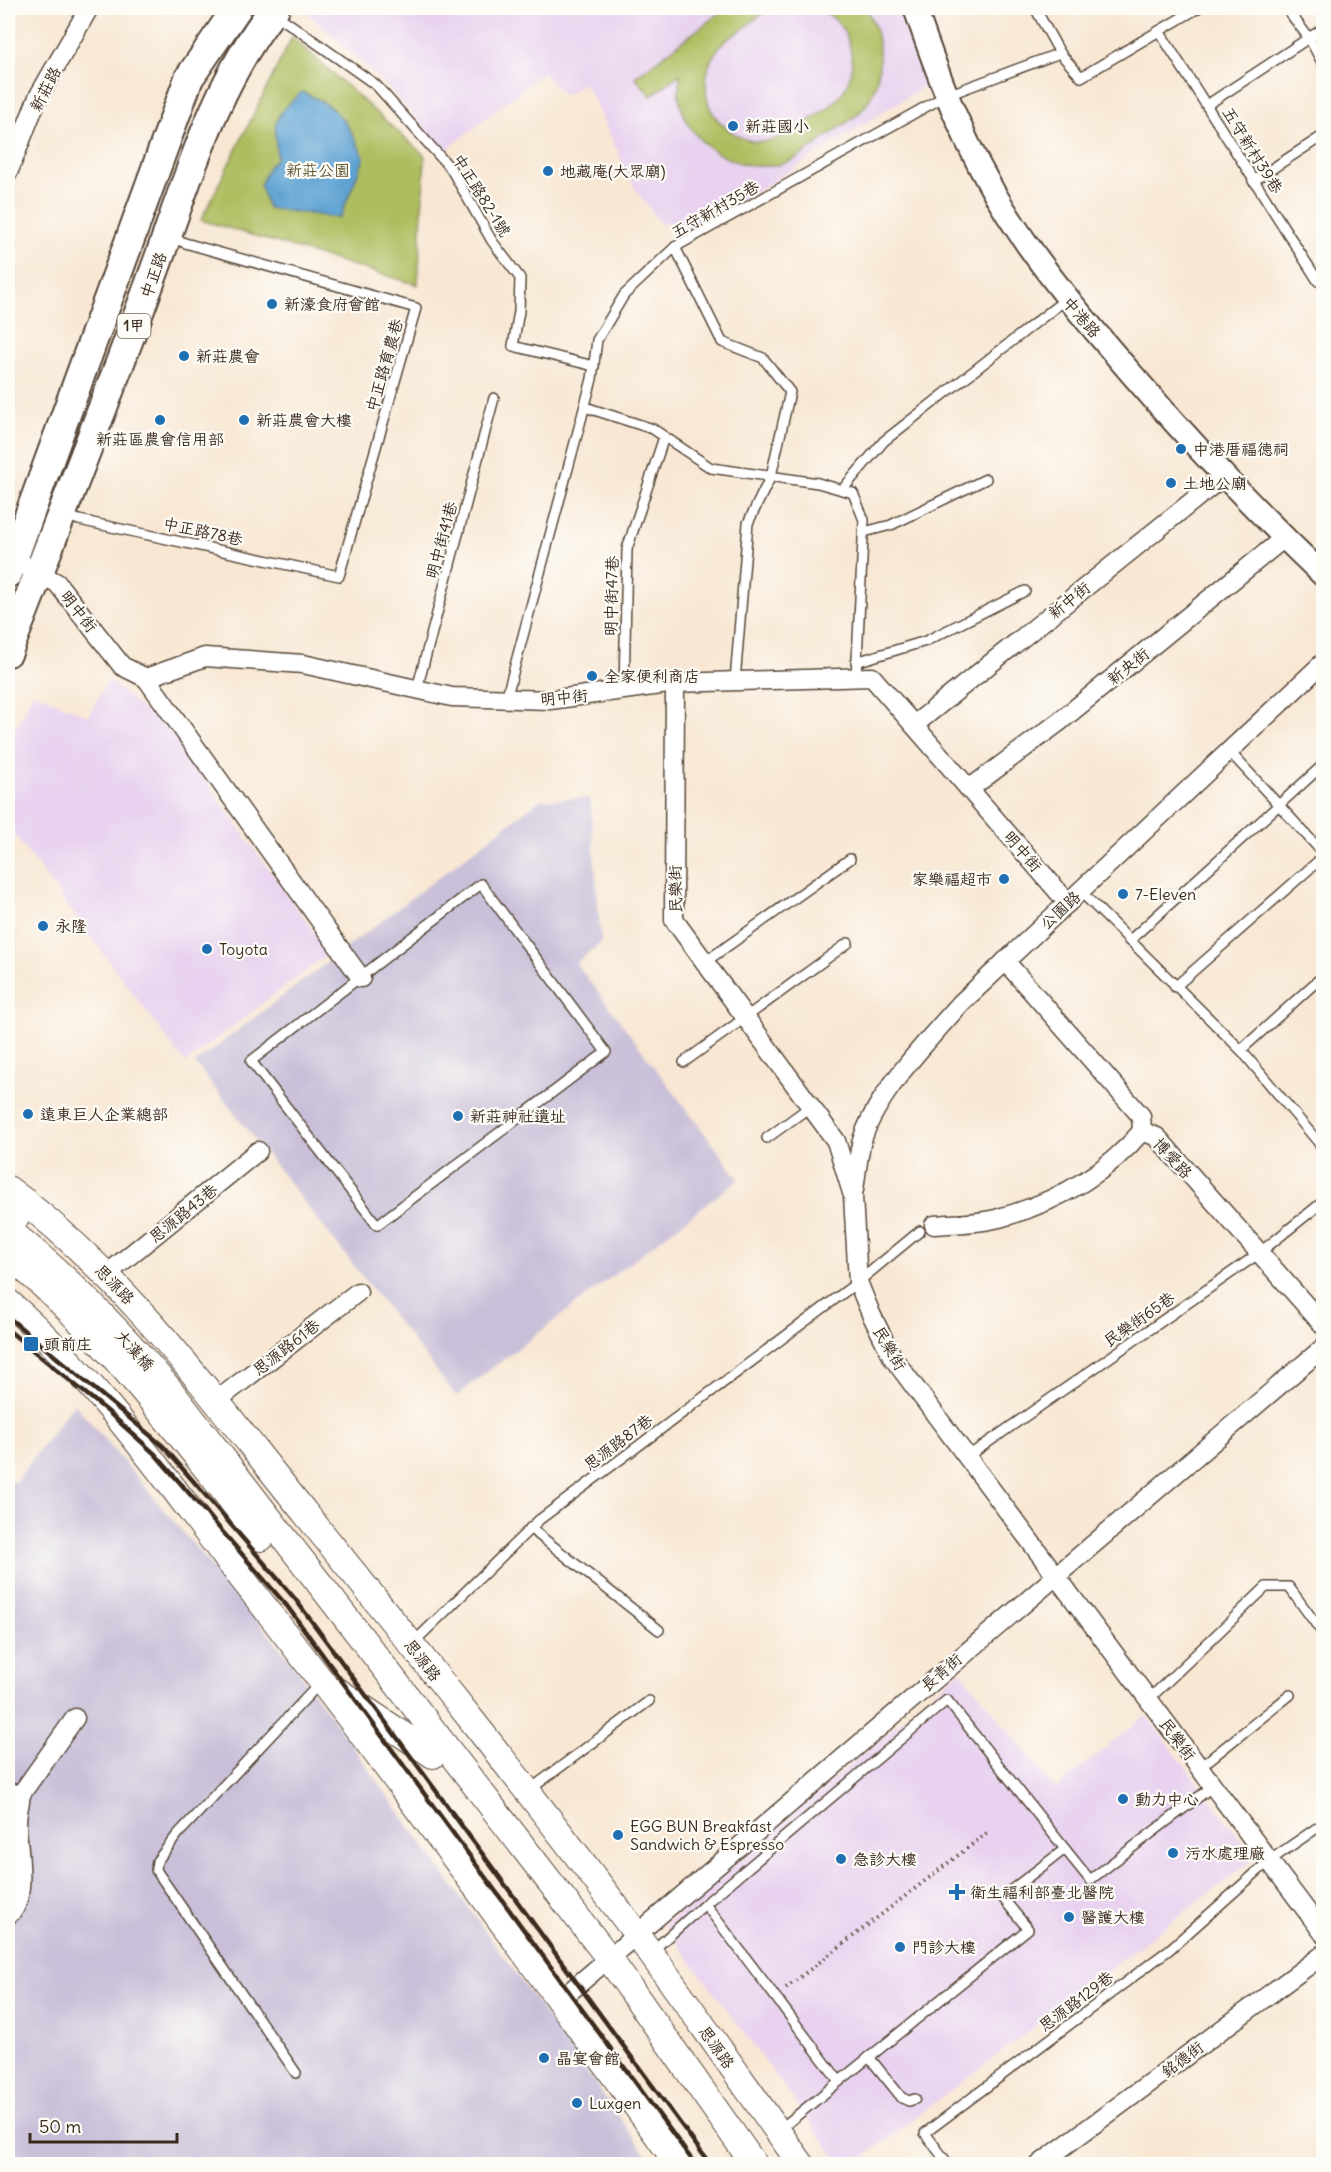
<svg xmlns="http://www.w3.org/2000/svg" width="1331" height="2172" font-family="Delius,'LXGW WenKai TC',sans-serif">
	<style>
		.built { fill: #e8d2ef }
		.industrial { fill: #c9bfd8 }
		.green { fill: #aebd5f; stroke: #74743e; stroke-width: 1.5 }
		.water { fill: #5ea3d3; stroke: #4c6678; stroke-width: 1.5 }
		.lines { fill: none; stroke-linecap: round; stroke-linejoin: round }
		.service-casing { stroke: #574639; stroke-width: 12 }
		.minor-casing { stroke: #574639; stroke-width: 21 }
		.tertiary-casing { stroke: #574639; stroke-width: 26 }
		.secondary-casing { stroke: #574639; stroke-width: 28 }
		.primary-casing { stroke: #574639; stroke-width: 32 }
		.path { stroke: #574639; stroke-width: 4; stroke-dasharray: 1.5 4.5; stroke-linecap: butt }
		.service { stroke: #fff; stroke-width: 9 }
		.minor { stroke: #fff; stroke-width: 18 }
		.tertiary { stroke: #fff; stroke-width: 22 }
		.secondary { stroke: #fff; stroke-width: 26 }
		.primary { stroke: #fff; stroke-width: 28 }
		.rail { stroke: #3b2a1e; stroke-width: 4.5 }
		.poi-dot { fill: #1f6fb2; stroke: #fdfcf7; stroke-width: 2 }
		.labels { text-anchor: middle; stroke-width: 4.5; stroke-linejoin: round; paint-order: stroke }
		.shield { fill: #fdfcf7; stroke: #75695f; stroke-width: 1.5 }
		.shield-label { font-size: 15px; font-weight: bold; fill: #3b2a1e }
		.street-label { font-size: 16px; fill: #3b2a1e; stroke: #fdfcf7 }
		.poi-label { font-size: 16px; fill: #3b2a1e; stroke: #fdfcf7; text-anchor: start }
		.park-label { font-size: 16px; fill: #5e5632; stroke: #fdfcf7 }
	</style>
	<rect width="100%" height="100%" fill="#fdfcf7"/>
	<filter id="ink" filterUnits="userSpaceOnUse"><feTurbulence type="fractalNoise" baseFrequency=".0167" numOctaves="2"/><feDisplacementMap in="SourceGraphic" scale="12" xChannelSelector="R" yChannelSelector="G"/><feConvolveMatrix kernelMatrix="1 2 1 2 8 2 1 2 1" color-interpolation-filters="sRGB"/></filter>
	<filter id="wash" filterUnits="userSpaceOnUse"><feTurbulence type="fractalNoise" baseFrequency=".008" numOctaves="4" result="noise"/><feDisplacementMap in="SourceGraphic" scale="24" xChannelSelector="R" yChannelSelector="G"/><feGaussianBlur stdDeviation="1.35" result="paint"/><feColorMatrix in="noise" values="0 0 0 0 0 0 0 0 0 0 0 0 0 0 0 0 0 1.4 0 .05"/><feComposite in="paint" operator="in"/></filter>
	<g filter="url(#wash)">
		<rect width="100%" height="100%" fill="#f8e7d3"/>
		<!-- built -->
		<g class="built">
			<path d="M 302,8 L 899,8 L 926,85 L 680,240 L 669,221 L 662,225 L 635,189 L 594,101 L 583,83 L 564,96 L 543,72 L 445,151 L 386,85 Z"/>
			<path d="M 108,680 L 172,734 L 329,953 L 185,1063 L 8,826 L 8,744 L 33,692 L 88,716 Z"/>
			<path d="M 960,1670 L 1055,1789 L 1146,1715 L 1255,1858 L 855,2164 L 841,2164 L 664,1925 Z"/>
		</g>
		<!-- industrial -->
		<g class="industrial">
			<path d="M 590,798 L 601,943 L 576,963 L 739,1179 L 456,1396 L 195,1063 L 540,800 Z"/>
			<path d="M 74,1403 L 288,1657 L 653,2164 L 8,2164 L 8,1478 L 15,1483 Z"/>
		</g>
		<!-- green -->
		<g class="green">
			<path d="M 726,8 L 773,8 C 763,11 755,19 747,26 C 739,32 728,38 721,45 C 703,65 700,101 719,121 C 750,153 776,144 808,121 C 821,113 834,105 843,92 C 862,63 849,19 816,8 L 866,8 C 884,38 886,87 858,114 C 850,121 840,127 832,133 C 815,145 798,161 777,165 C 734,173 684,142 679,96 C 678,89 680,81 680,74 L 651,96 L 635,77 Z"/>
			<path d="M 292,37 L 425,156 L 418,285 L 201,220 Z"/>
		</g>
		<!-- water -->
		<path class="water" d="M 302,92 C 338,106 349,124 364,158 L 340,218 L 268,208 L 260,185 L 269,166 L 277,158 C 274,119 272,118 302,92 Z"/>
	</g>
	<g filter="url(#ink)">
		<g class="lines">
			<defs>
				<g id="service">
					<path d="M 1035,8 L 1060,53"/>
					<path d="M 1286,8 L 1309,38 L 1324,66"/>
					<path d="M 274,13 L 376,85 L 451,169 L 492,241 L 520,278 L 519,311 L 513,346 L 594,366"/>
					<path d="M 1159,31 L 1318,281 L 1324,283"/>
					<path d="M 1207,105 L 1324,28"/>
					<path d="M 1253,181 L 1324,135"/>
					<path d="M 675,247 L 722,342 L 763,358 L 790,392 L 771,476 L 748,523 L 735,681"/>
					<path d="M 585,407 L 653,429 L 711,468 L 818,483 L 853,493 L 864,520 L 856,678"/>
					<path d="M 842,490 L 884,441 L 1066,299"/>
					<path d="M 65,515 L 79,520 L 339,576 L 416,308 L 185,243 L 169,236"/>
					<path d="M 864,532 L 891,525 L 986,479"/>
					<path d="M 856,662 L 926,641 L 1025,591"/>
					<path d="M 417,689 L 494,398"/>
					<path d="M 624,690 L 627,549 L 664,437"/>
					<path d="M 506,699 L 592,379 L 597,340 L 624,295 L 675,247 L 945,96 L 1060,53 L 1081,77 L 1198,8"/>
					<path d="M 1229,751 L 1324,854"/>
					<path d="M 481,884 L 606,1052 L 377,1225 L 251,1061 Z"/>
					<path d="M 1080,891 L 1241,1050 L 1324,1149"/>
					<path d="M 1129,941 L 1324,764"/>
					<path d="M 705,962 L 850,859"/>
					<path d="M 1175,987 L 1324,856"/>
					<path d="M 1241,1050 L 1324,975"/>
					<path d="M 684,1062 L 848,943"/>
					<path d="M 767,1138 L 811,1106"/>
					<path d="M 967,1457 L 1258,1254 L 1324,1201"/>
					<path d="M 530,1528 L 659,1630"/>
					<path d="M 413,1643 L 539,1520 L 858,1282 L 920,1231"/>
					<path d="M 1148,1700 L 1266,1587 L 1289,1587 L 1324,1635"/>
					<path d="M 1199,1768 L 1290,1695"/>
					<path d="M 528,1791 L 649,1701"/>
					<path d="M 1065,1849 L 1090,1880 L 1213,1786"/>
					<path d="M 652,1951 L 705,1904"/>
					<path d="M 869,2057 L 902,2098 L 909,2101 L 915,2099"/>
					<path d="M 296,2073 L 156,1870 L 157,1861 L 178,1834 L 321,1682"/>
					<path d="M 779,2130 L 1028,1929 L 1002,1897 L 1065,1849 L 947,1700 L 705,1904 L 839,2081"/>
					<path d="M 948,2164 L 925,2133 L 1170,1949 L 1269,1861 L 1324,1823"/>
				</g>
				<g id="minor">
					<path d="M 8,173 L 38,97 L 89,8"/>
					<path d="M 13,559 L 57,583 L 122,666 L 146,678 L 205,657 L 303,664 L 452,697 L 550,700 L 675,683 L 872,677 L 1068,903"/>
					<path d="M 146,678 L 361,978"/>
					<path d="M 675,683 L 674,920 L 836,1141 L 853,1196 L 858,1282 L 871,1314 L 893,1358 L 1324,1934"/>
					<path d="M 914,725 L 1225,475"/>
					<path d="M 969,789 L 1059,722 L 1284,538"/>
					<path d="M 1005,961 L 1141,1116 L 1142,1131 L 1157,1137 L 1324,1326"/>
					<path d="M 854,1190 C 856,1175 858,1159 861,1144 C 873,1097 929,1039 961,1003 L 1324,662"/>
					<path d="M 934,1225 C 955,1223 979,1224 999,1218 C 1054,1203 1105,1175 1142,1131"/>
					<path d="M 107,1274 L 258,1151"/>
					<path d="M 215,1402 L 358,1292"/>
					<path d="M 8,1793 L 21,1794 L 75,1718"/>
					<path d="M 8,1915 C 29,1902 17,1845 17,1823 C 17,1813 20,1804 21,1794"/>
					<path d="M 560,2000 L 1324,1347"/>
					<path d="M 1040,2164 L 1324,1954"/>
				</g>
				<path id="tertiary" d="M 915,8 C 939,79 966,150 1007,214 C 1043,271 1086,321 1130,372 C 1191,443 1256,511 1324,576"/>
				<g id="secondary">
					<path d="M 8,1189 C 127,1277 214,1400 306,1514 C 418,1652 529,1790 635,1932 C 692,2009 746,2087 801,2164"/>
					<path d="M 26,1202 L 8,1230 C 68,1277 120,1331 170,1390 L 608,1957 L 754,2164"/>
					<path d="M 8,1255 C 107,1336 182,1438 261,1538"/>
					<path d="M 8,1302 C 100,1382 170,1486 245,1582 C 394,1773 537,1968 678,2164"/>
					<path d="M 339,1692 L 433,1755"/>
				</g>
				<g id="primary">
					<path d="M 8,573 L 189,78 L 237,8"/>
					<path d="M 8,652 C 55,531 103,410 148,288 C 184,193 211,88 275,8"/>
				</g>
			</defs>
			<!-- service casing -->
			<use href="#service" class="service-casing"/>
			<!-- minor casing -->
			<use href="#minor" class="minor-casing"/>
			<!-- tertiary casing -->
			<use href="#tertiary" class="tertiary-casing"/>
			<!-- secondary casing -->
			<use href="#secondary" class="secondary-casing"/>
			<!-- primary casing -->
			<use href="#primary" class="primary-casing"/>
			<!-- path -->
			<path class="path" d="M 786,1988 L 987,1833"/>
			<!-- service -->
			<use href="#service" class="service"/>
			<!-- minor -->
			<use href="#minor" class="minor"/>
			<!-- tertiary -->
			<use href="#tertiary" class="tertiary"/>
			<!-- secondary -->
			<use href="#secondary" class="secondary"/>
			<!-- primary -->
			<use href="#primary" class="primary"/>
			<!-- rail -->
			<g class="rail">
				<path d="M 8,1317 L 163,1446 L 296,1600 L 710,2164"/>
				<path d="M 8,1330 L 106,1410 L 155,1454 L 287,1606 L 695,2164"/>
			</g>
		</g>
	</g>
	<!-- markers -->
	<g class="poi-dot">
		<circle cx="733" cy="126" r="6"/>
		<circle cx="548" cy="171" r="6"/>
		<circle cx="272" cy="304" r="6"/>
		<circle cx="184" cy="356" r="6"/>
		<circle cx="160" cy="420" r="6"/>
		<circle cx="244" cy="420" r="6"/>
		<circle cx="1181" cy="449" r="6"/>
		<circle cx="1171" cy="483" r="6"/>
		<circle cx="592" cy="676" r="6"/>
		<circle cx="1004" cy="879" r="6"/>
		<circle cx="1123" cy="894" r="6"/>
		<circle cx="43" cy="926" r="6"/>
		<circle cx="207" cy="949" r="6"/>
		<circle cx="28" cy="1114" r="6"/>
		<circle cx="458" cy="1116" r="6"/>
		<rect x="23" y="1336" width="16" height="16" rx="3"/>
		<circle cx="1123" cy="1799" r="6"/>
		<circle cx="618" cy="1835" r="6"/>
		<circle cx="1173" cy="1853" r="6"/>
		<circle cx="841" cy="1859" r="6"/>
		<path d="M954 1883h6v6h6v6h-6v6h-6v-6h-6v-6h6z"/>
		<circle cx="1069" cy="1917" r="6"/>
		<circle cx="900" cy="1947" r="6"/>
		<circle cx="544" cy="2058" r="6"/>
		<circle cx="577" cy="2103" r="6"/>
	</g>
	<g class="labels">
		<!-- shield labels -->
		<rect class="shield" x="117.5" y="314" width="33" height="24" rx="4.5"/>
		<g class="shield-label">
			<text x="134" y="331">1甲</text>
		</g>
		<!-- street labels -->
		<g class="street-label">
			<text transform="translate(45 89) rotate(-63)" y="6">新莊路</text>
			<text transform="translate(1253 150) rotate(58)" y="6">五守新村39巷</text>
			<text transform="translate(482 195) rotate(58)" y="6">中正路82-1號</text>
			<text transform="translate(715 209) rotate(-30)" y="6">五守新村35巷</text>
			<text transform="translate(153 275) rotate(-70)" y="6">中正路</text>
			<text transform="translate(1082 317) rotate(49)" y="6">中港路</text>
			<text transform="translate(384 365) rotate(-74)" y="6">中正路育農巷</text>
			<text transform="translate(203 531) rotate(12)" y="6">中正路78巷</text>
			<text transform="translate(441 540) rotate(-75)" y="6">明中街41巷</text>
			<text transform="translate(611 596) rotate(-89)" y="6">明中街47巷</text>
			<text transform="translate(1069 600) rotate(-39)" y="6">新中街</text>
			<text transform="translate(79 611) rotate(52)" y="6">明中街</text>
			<text transform="translate(1128 666) rotate(-39)" y="6">新央街</text>
			<text transform="translate(564 697) rotate(-5)" y="6">明中街</text>
			<text transform="translate(1023 851) rotate(49)" y="6">明中街</text>
			<text transform="translate(675 889) rotate(-91)" y="6">民樂街</text>
			<text transform="translate(1060 910) rotate(-43)" y="6">公園路</text>
			<text transform="translate(1173 1158) rotate(47)" y="6">博愛路</text>
			<text transform="translate(183 1213) rotate(-39)" y="6">思源路43巷</text>
			<text transform="translate(115 1284) rotate(46)" y="6">思源路</text>
			<text transform="translate(1139 1319) rotate(-35)" y="6">民樂街65巷</text>
			<text transform="translate(286 1347) rotate(-38)" y="6">思源路61巷</text>
			<text transform="translate(890 1348) rotate(59)" y="6">民樂街</text>
			<text transform="translate(135 1350) rotate(48)" y="6">大漢橋</text>
			<text transform="translate(618 1442) rotate(-37)" y="6">思源路87巷</text>
			<text transform="translate(423 1660) rotate(52)" y="6">思源路</text>
			<text transform="translate(941 1672) rotate(-41)" y="6">長青街</text>
			<text transform="translate(1178 1739) rotate(53)" y="6">民樂街</text>
			<text transform="translate(1076 2001) rotate(-37)" y="6">思源路129巷</text>
			<text transform="translate(717 2047) rotate(55)" y="6">思源路</text>
			<text transform="translate(1182 2059) rotate(-37)" y="6">銘德街</text>
		</g>
		<!-- poi labels -->
		<g class="poi-label">
			<text x="745" y="132">新莊國小</text>
			<text x="560" y="177">地藏庵(大眾廟)</text>
			<text x="284" y="310">新濠食府會館</text>
			<text x="196" y="362">新莊農會</text>
			<text x="256" y="426">新莊農會大樓</text>
			<text x="160" y="445" text-anchor="middle">新莊區農會信用部</text>
			<text x="1193" y="455">中港厝福德祠</text>
			<text x="1183" y="489">土地公廟</text>
			<text x="604" y="682">全家便利商店</text>
			<text x="992" y="885" text-anchor="end">家樂福超市</text>
			<text x="1135" y="900">7-Eleven</text>
			<text x="55" y="932">永隆</text>
			<text x="219" y="955">Toyota</text>
			<text x="40" y="1120">遠東巨人企業總部</text>
			<text x="470" y="1122">新莊神社遺址</text>
			<text x="44" y="1350">頭前庄</text>
			<text x="1135" y="1805">動力中心</text>
			<text x="630" y="1832">EGG BUN Breakfast<tspan x="630" dy="18">Sandwich &amp; Espresso</tspan></text>
			<text x="1185" y="1859">污水處理廠</text>
			<text x="853" y="1865">急診大樓</text>
			<text x="970" y="1898">衛生福利部臺北醫院</text>
			<text x="1081" y="1923">醫護大樓</text>
			<text x="912" y="1953">門診大樓</text>
			<text x="556" y="2064">晶宴會館</text>
			<text x="589" y="2109">Luxgen</text>
		</g>
		<!-- park labels -->
		<g class="park-label">
			<text x="318" y="176">新莊公園</text>
		</g>
	</g>
	<!-- margin -->
	<rect width="1331" height="2172" fill="none" stroke="#fdfcf7" stroke-width="30"/>
	<!-- scale -->
	<path d="M30 2133v9h147v-9" fill="none" stroke="#3b2a1e" stroke-width="3"/>
	<text x="39" y="2133" font-size="18" fill="#3b2a1e" stroke="#fdfcf7" stroke-width="4.5" paint-order="stroke">50 m</text>
</svg>
